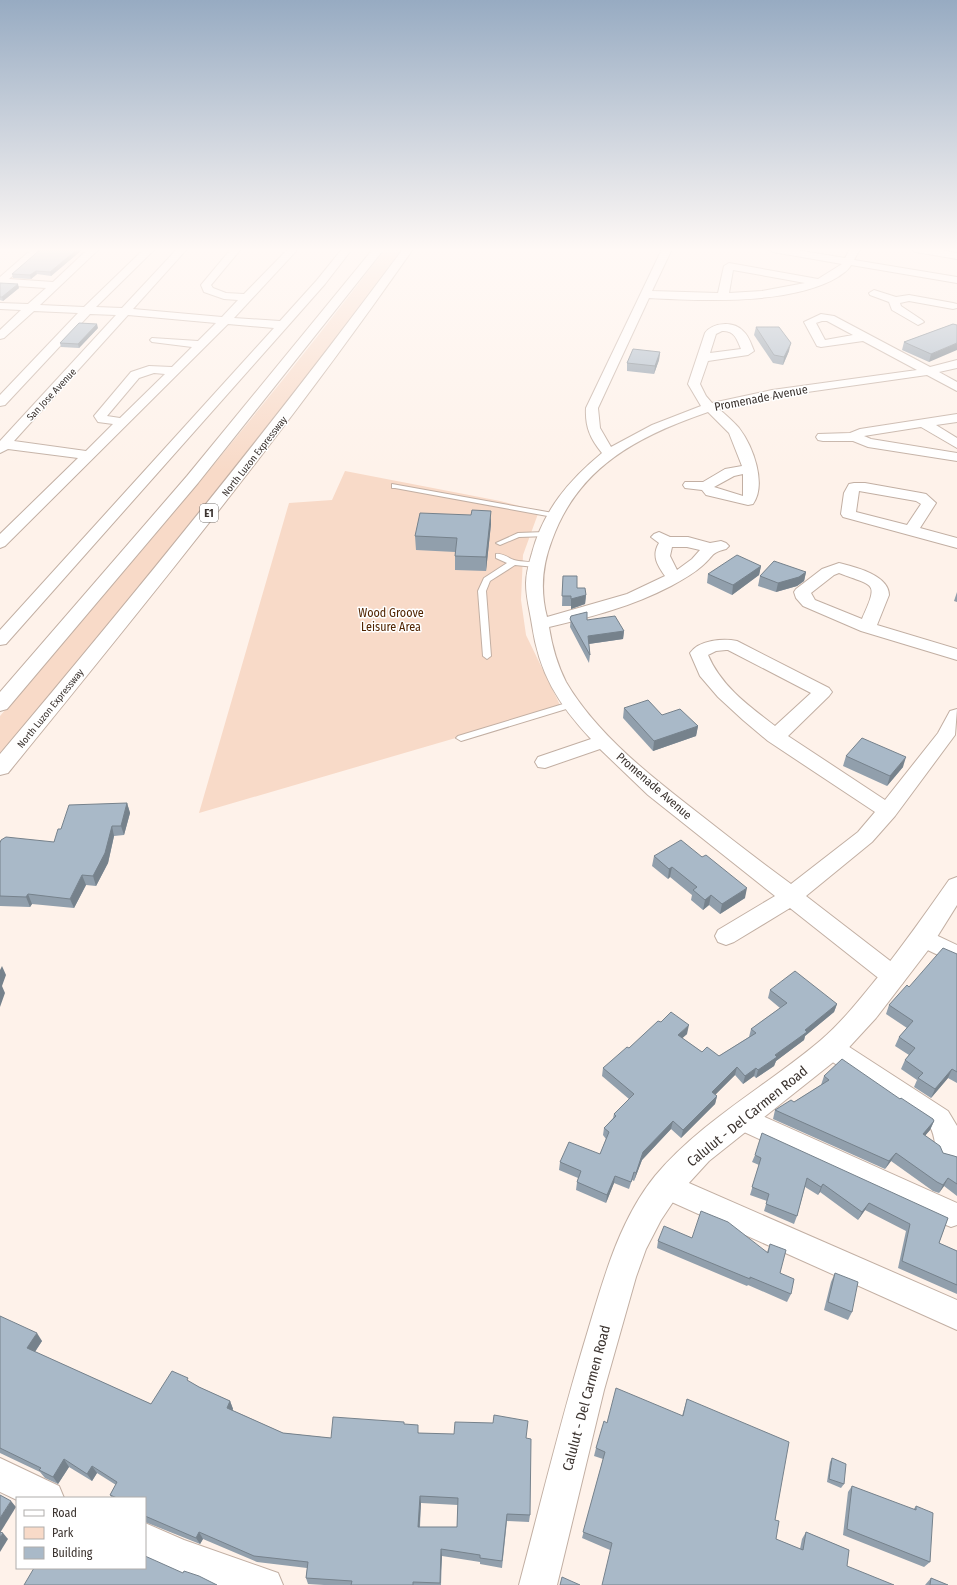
<svg xmlns="http://www.w3.org/2000/svg" width="957" height="1585" font-family="'Fira Sans Condensed',sans-serif">
	<style>
		.green { fill: #f8dac8 }
		.lines { fill: none; stroke-linecap: round; stroke-linejoin: round }
		.service-casing { stroke: #c2afa3; stroke-width: 2 }
		.minor-casing { stroke: #c2afa3; stroke-width: 2 }
		.secondary-casing { stroke: #c2afa3; stroke-width: 2 }
		.motorway-casing { stroke: #c2afa3; stroke-width: 2 }
		.service { fill: #fff; fill-rule: evenodd }
		.minor { fill: #fff; fill-rule: evenodd }
		.secondary { fill: #fff; fill-rule: evenodd }
		.motorway { fill: #fff; fill-rule: evenodd }
		.wall { fill: #919fac; fill-rule: evenodd }
		.shaded-wall { fill: #76828c }
		.building { fill: #a9b9c8; stroke: #76828c; fill-rule: evenodd }
		.labels { text-anchor: middle; stroke-width: 3; stroke-linejoin: round; paint-order: stroke }
		.far-street-label { font-size: 10px; fill: #3a322e; stroke: #fff }
		.shield { fill: #fff; stroke: #75706d; stroke-width: 1 }
		.shield-label { font-size: 11px; font-weight: bold; fill: #3a322e }
		.street-label { font-size: 12px; fill: #3a322e; stroke: #fff }
		.park-label { font-size: 12px; fill: #512502; stroke: #fff }
		.near-street-label { font-size: 14px; fill: #3a322e; stroke: #fff }
	</style>
	<rect width="100%" height="100%" fill="#fef2ea"/>
	<!-- green -->
	<g class="green">
		<path d="M 385,249 L 404,249 L 295,395 L 0,760 L 0,716 C 132,563 263,410 385,249 Z"/>
		<path d="M 345,471 L 500,501 L 539,511 L 523,555 L 521,600 L 526,635 L 560,705 L 507,723 L 199,813 L 289,503 L 332,500 Z"/>
	</g>
	<g class="lines">
		<defs>
			<g id="service">
				<path d="M 392,484 L 553,513 L 557,515 L 553,517 L 395,488 L 392,488 Z"/>
				<path d="M 545,532 L 548,532 L 548,536 L 519,537 L 500,545 L 496,543 L 518,533 Z"/>
				<path d="M 496,554 C 503,553 508,558 514,560 C 522,563 533,560 539,565 L 535,567 L 515,565 L 490,581 L 486,591 L 491,656 L 487,659 L 483,656 L 478,591 L 484,578 L 507,563 L 496,558 Z"/>
				<path d="M 573,701 L 576,702 L 578,704 L 576,706 L 461,741 L 456,738 L 458,736 Z"/>
			</g>
			<g id="minor">
				<path d="M 32,249 L 43,249 L 9,279 L 53,282 L 88,249 L 99,249 L 40,305 L 84,307 L 144,249 L 155,249 L 96,307 L 122,308 L 177,249 L 187,249 L 133,309 L 222,317 L 238,300 L 224,299 L 204,292 L 201,285 L 231,249 L 241,249 L 211,285 L 213,288 L 226,293 L 244,294 L 288,249 L 298,249 L 234,318 L 280,321 L 317,280 L 342,249 L 352,249 L 325,284 L 287,327 L 6,644 L 0,645 L 0,630 L 274,328 L 228,324 L 5,546 L 0,548 L 0,534 L 78,458 L 8,449 L 0,453 L 0,441 L 116,315 L 90,314 L 5,405 L 0,406 L 0,395 L 78,313 L 34,311 L 4,338 L 0,339 L 0,330 L 21,310 L 0,309 L 0,303 L 28,304 L 46,288 L 0,285 L 0,277 ZM 128,315 L 216,323 L 198,341 L 152,338 L 150,340 L 152,342 L 192,347 L 172,367 L 149,366 L 131,372 L 94,416 L 98,422 L 113,424 L 86,451 L 14,441 ZM 154,373 L 165,374 L 120,418 L 107,416 L 139,378 Z"/>
				<path d="M 662,249 L 672,249 L 652,291 L 718,293 L 724,266 L 729,263 L 818,279 L 842,264 L 773,252 L 768,249 L 790,249 L 845,258 L 850,249 L 860,249 L 854,260 L 957,277 L 957,283 L 851,265 C 848,271 843,273 838,277 C 792,305 702,301 649,298 L 598,408 L 600,428 L 611,447 L 652,425 L 701,406 L 688,384 L 705,333 C 713,322 734,321 743,331 C 749,336 751,344 754,351 L 748,355 L 708,361 L 700,384 L 706,396 L 712,403 L 772,390 L 917,370 L 863,341 L 821,347 L 817,346 L 804,322 L 821,314 L 834,316 L 930,367 L 957,360 L 957,368 L 939,372 L 957,382 L 957,391 L 927,375 L 772,397 L 719,409 C 726,415 733,421 739,428 C 753,446 767,484 753,504 L 748,505 L 706,495 L 702,490 L 685,488 L 683,485 L 685,482 L 703,482 L 725,469 L 742,466 L 729,433 L 708,412 C 638,436 578,467 552,540 C 542,566 540,590 547,617 L 627,594 L 665,576 C 658,566 651,556 659,543 L 651,537 L 654,534 L 659,532 L 670,537 L 688,537 L 710,543 L 721,541 L 726,543 L 729,546 L 726,549 C 710,553 714,556 702,566 C 693,574 682,580 671,586 C 633,606 591,617 549,627 C 552,646 557,664 566,682 C 597,735 654,779 702,816 C 731,839 761,862 791,884 L 858,832 L 875,812 L 768,741 L 743,720 L 718,697 L 700,676 L 690,653 C 699,640 723,638 737,641 L 829,688 L 832,692 L 829,696 L 788,736 L 885,800 L 938,733 L 950,711 L 957,709 L 955,735 L 895,816 L 872,842 L 806,896 L 902,970 L 906,977 L 902,984 L 894,986 L 886,984 L 790,908 L 734,942 L 726,945 L 718,942 L 715,936 L 718,930 L 775,896 L 648,795 L 600,749 L 545,768 L 538,767 L 535,762 L 538,757 L 591,739 C 558,704 539,673 532,625 C 530,611 526,598 526,583 C 526,573 529,563 532,553 C 543,511 569,480 602,453 C 590,439 585,426 586,408 ZM 733,270 L 805,283 L 762,291 L 729,293 ZM 822,321 L 827,321 L 853,335 L 825,340 L 816,323 ZM 722,331 C 734,330 737,339 741,349 L 710,353 L 716,334 ZM 743,474 L 743,496 L 714,487 L 734,476 ZM 672,547 L 687,547 L 700,550 L 692,559 L 677,570 L 670,556 ZM 726,650 L 728,650 L 811,693 L 775,726 C 749,706 721,686 708,655 L 716,651 Z"/>
				<path d="M 911,249 L 933,249 L 957,253 L 957,259 L 916,252 Z"/>
				<path d="M 874,290 L 896,297 L 909,295 L 953,303 L 957,304 L 957,308 L 953,309 L 909,301 L 900,303 L 901,306 L 922,320 L 924,322 L 918,325 L 892,310 L 889,302 L 870,295 L 869,293 Z"/>
				<path d="M 957,414 L 957,422 L 936,425 L 957,438 L 957,448 L 921,427 L 864,436 L 871,439 L 957,453 L 957,461 L 868,447 L 853,441 L 823,441 L 818,440 L 816,437 L 818,434 L 850,433 L 860,429 Z"/>
				<path d="M 854,483 L 865,483 L 921,493 L 926,494 L 936,503 L 920,528 L 957,538 L 957,548 L 843,517 L 841,514 L 844,493 L 849,484 ZM 859,491 L 916,501 L 921,504 L 907,525 L 856,512 Z"/>
				<path d="M 839,563 C 855,567 889,575 889,595 L 877,625 L 957,649 L 957,660 L 861,631 L 803,606 L 796,598 L 794,592 L 796,589 L 822,569 ZM 839,573 C 875,587 879,581 862,619 L 815,600 L 811,593 L 834,575 Z"/>
				<path d="M 923,929 L 957,945 L 957,964 L 915,944 L 912,938 L 915,932 Z"/>
				<path d="M 831,1038 L 840,1041 L 948,1111 L 957,1126 L 957,1160 L 948,1163 L 939,1160 C 934,1149 936,1136 930,1127 L 822,1055 L 819,1048 L 822,1041 Z"/>
				<path d="M 740,1106 L 957,1203 L 957,1225 L 951,1227 L 941,1223 L 731,1126 L 727,1118 L 731,1110 Z"/>
				<path d="M 666,1173 L 957,1300 L 957,1330 L 656,1195 L 652,1186 L 656,1177 Z"/>
				<path d="M 0,1458 L 59,1486 L 64,1498 L 17,1498 L 17,1500 L 0,1492 Z"/>
				<path d="M 145,1523 L 184,1540 L 278,1573 L 283,1585 L 216,1585 L 181,1573 L 145,1557 Z"/>
			</g>
			<path id="secondary" d="M 957,877 L 957,905 L 932,945 L 876,1018 L 841,1056 L 709,1161 L 677,1196 L 661,1220 L 646,1249 L 636,1277 L 604,1390 L 557,1585 L 519,1585 C 541,1502 561,1419 586,1337 C 603,1281 618,1222 655,1176 C 701,1121 767,1086 821,1040 C 842,1022 860,999 878,977 C 903,945 926,913 949,880 Z"/>
			<g id="motorway">
				<path d="M 373,249 L 384,249 L 198,483 L 7,709 L 0,711 L 0,692 L 187,476 Z"/>
				<path d="M 403,249 L 413,249 C 287,430 147,602 8,773 L 0,775 L 0,754 C 139,589 275,422 403,249 Z"/>
			</g>
		</defs>
		<!-- service casing -->
		<use href="#service" class="service-casing"/>
		<!-- minor casing -->
		<use href="#minor" class="minor-casing"/>
		<!-- secondary casing -->
		<use href="#secondary" class="secondary-casing"/>
		<!-- motorway casing -->
		<use href="#motorway" class="motorway-casing"/>
		<!-- service -->
		<use href="#service" class="service"/>
		<!-- minor -->
		<use href="#minor" class="minor"/>
		<!-- secondary -->
		<use href="#secondary" class="secondary"/>
		<!-- motorway -->
		<use href="#motorway" class="motorway"/>
	</g>
	<!-- wall -->
	<g class="wall">
		<path d="M 41,249 L 83,249 L 51,276 L 37,274 L 31,279 L 13,278 L 12,274 Z"/>
		<path d="M 0,283 L 19,288 L 3,301 L 0,300 Z"/>
		<path d="M 953,324 L 929,362 L 902,350 L 904,342 Z"/>
		<path d="M 756,327 L 789,351 L 783,365 L 773,363 L 754,335 Z"/>
		<path d="M 98,328 L 79,348 L 61,347 L 60,343 Z"/>
		<path d="M 660,352 L 659,360 L 654,374 L 627,371 L 627,363 Z"/>
		<path d="M 491,524 L 486,571 L 455,570 L 455,552 L 416,550 L 415,536 Z"/>
		<path d="M 761,566 L 759,575 L 732,595 L 707,583 L 708,574 Z"/>
		<path d="M 806,572 L 804,581 L 797,586 L 776,592 L 758,586 L 760,576 Z"/>
		<path d="M 563,576 L 586,595 L 585,604 L 571,609 L 571,606 L 562,606 Z"/>
		<path d="M 957,592 L 957,602 L 954,601 Z"/>
		<path d="M 571,616 L 624,631 L 623,639 L 589,644 L 590,655 L 589,663 L 570,627 Z"/>
		<path d="M 624,708 L 662,715 L 698,726 L 696,736 L 653,751 L 623,718 Z"/>
		<path d="M 846,756 L 903,767 L 887,786 L 843,766 Z"/>
		<path d="M 127,803 L 130,813 L 124,835 L 114,836 L 108,863 L 96,886 L 86,885 L 74,908 L 32,904 L 30,907 L 0,906 L 0,843 L 54,842 L 61,829 Z"/>
		<path d="M 654,856 L 745,898 L 720,914 L 709,905 L 703,910 L 691,900 L 692,895 L 670,877 L 668,879 L 652,866 Z"/>
		<path d="M 957,954 L 957,1083 L 948,1078 L 931,1098 L 914,1087 L 917,1080 L 901,1069 L 905,1060 L 909,1055 L 895,1046 L 899,1037 L 907,1028 L 886,1014 L 889,1005 L 909,987 Z"/>
		<path d="M 770,990 L 837,1004 L 834,1012 L 805,1036 L 804,1040 L 776,1061 L 774,1066 L 756,1078 L 754,1076 L 743,1084 L 735,1075 L 715,1095 L 717,1096 L 715,1104 L 681,1138 L 671,1129 L 642,1160 L 634,1181 L 632,1180 L 629,1189 L 614,1183 L 606,1203 L 576,1190 L 577,1182 L 578,1178 L 559,1170 L 560,1162 L 600,1154 L 606,1139 L 603,1135 L 604,1128 L 613,1118 L 614,1114 L 629,1099 L 602,1076 L 603,1068 L 629,1048 L 661,1022 L 687,1034 L 682,1038 L 702,1052 L 719,1056 L 749,1037 L 751,1029 L 780,1008 L 768,998 Z"/>
		<path d="M 824,1076 L 900,1099 L 934,1121 L 930,1130 L 925,1135 L 943,1153 L 957,1157 L 957,1196 L 944,1186 L 939,1193 L 933,1191 L 891,1161 L 885,1169 L 773,1119 L 775,1110 L 794,1102 L 821,1085 Z"/>
		<path d="M 755,1155 L 948,1218 L 939,1243 L 957,1251 L 957,1294 L 898,1268 L 906,1231 L 865,1210 L 858,1220 L 820,1192 L 818,1195 L 805,1187 L 797,1216 L 794,1224 L 764,1211 L 767,1201 L 750,1195 L 759,1165 L 752,1162 Z"/>
		<path d="M 692,1238 L 767,1252 L 770,1244 L 780,1273 L 791,1294 L 787,1302 L 748,1285 L 747,1286 L 657,1248 L 658,1241 Z"/>
		<path d="M 835,1273 L 852,1312 L 848,1320 L 824,1310 L 831,1282 Z"/>
		<path d="M 0,1316 L 42,1341 L 35,1352 L 151,1404 L 190,1382 L 199,1387 L 230,1401 L 233,1409 L 232,1410 L 283,1433 L 331,1438 L 404,1424 L 419,1433 L 526,1438 L 530,1515 L 529,1522 L 507,1521 L 502,1568 L 480,1564 L 480,1562 L 442,1556 L 441,1585 L 324,1585 L 308,1584 L 306,1578 L 307,1568 L 257,1562 L 203,1539 L 200,1544 L 145,1522 L 145,1498 L 112,1498 L 110,1495 L 116,1485 L 97,1473 L 92,1481 L 69,1467 L 58,1484 L 45,1478 L 40,1472 L 0,1453 ZM 421,1503 L 458,1505 L 457,1527 L 420,1527 Z"/>
		<path d="M 687,1399 L 775,1520 L 776,1539 L 800,1549 L 802,1539 L 806,1532 L 849,1550 L 610,1550 L 582,1538 L 603,1459 L 594,1456 L 596,1448 L 607,1423 L 682,1416 Z"/>
		<path d="M 832,1458 L 844,1484 L 841,1488 L 827,1482 L 830,1462 Z"/>
		<path d="M 852,1486 L 913,1510 L 916,1506 L 930,1562 L 924,1567 L 843,1535 L 848,1492 Z"/>
		<path d="M 931,1578 L 948,1585 L 925,1585 Z"/>
	</g>
	<!-- shaded-wall -->
	<g class="shaded-wall">
		<path d="M 78,249 L 83,249 L 51,276 L 50,272 Z"/>
		<path d="M 36,271 L 37,274 L 31,279 L 30,275 Z"/>
		<path d="M 18,284 L 19,288 L 3,301 L 2,297 Z"/>
		<path d="M 97,324 L 98,328 L 79,348 L 78,344 Z"/>
		<path d="M 791,343 L 789,351 L 783,365 L 784,357 Z"/>
		<path d="M 957,343 L 957,350 L 929,362 L 931,354 Z"/>
		<path d="M 660,352 L 659,360 L 654,374 L 655,366 Z"/>
		<path d="M 491,511 L 491,524 L 486,571 L 486,557 Z"/>
		<path d="M 761,566 L 759,575 L 732,595 L 733,585 Z"/>
		<path d="M 806,572 L 804,581 L 797,586 L 776,592 L 778,583 Z"/>
		<path d="M 586,595 L 585,604 L 571,609 L 571,599 Z"/>
		<path d="M 624,631 L 623,639 L 588,644 L 588,636 Z"/>
		<path d="M 698,726 L 696,736 L 653,751 L 654,741 Z"/>
		<path d="M 906,757 L 903,767 L 887,786 L 890,776 Z"/>
		<path d="M 127,803 L 130,813 L 124,835 L 121,826 Z"/>
		<path d="M 112,826 L 114,836 L 108,863 L 96,886 L 93,876 Z"/>
		<path d="M 672,867 L 670,877 L 668,879 L 669,869 Z"/>
		<path d="M 82,875 L 86,885 L 74,908 L 70,899 Z"/>
		<path d="M 747,888 L 745,898 L 720,914 L 722,904 Z"/>
		<path d="M 28,894 L 32,904 L 30,907 L 26,897 Z"/>
		<path d="M 711,895 L 709,905 L 703,910 L 705,900 Z"/>
		<path d="M 2,966 L 6,975 L 2,986 L 5,993 L 0,1007 L 0,970 Z"/>
		<path d="M 837,1004 L 834,1012 L 805,1036 L 804,1040 L 776,1061 L 774,1066 L 756,1078 L 758,1070 L 805,1030 Z"/>
		<path d="M 689,1025 L 687,1034 L 677,1043 L 678,1035 Z"/>
		<path d="M 737,1067 L 735,1075 L 710,1100 L 712,1092 Z"/>
		<path d="M 756,1068 L 754,1076 L 743,1084 L 745,1076 Z"/>
		<path d="M 952,1069 L 948,1078 L 931,1098 L 935,1089 Z"/>
		<path d="M 717,1096 L 715,1104 L 681,1138 L 683,1130 Z"/>
		<path d="M 673,1121 L 671,1129 L 642,1160 L 634,1181 L 636,1173 L 643,1152 Z"/>
		<path d="M 934,1121 L 930,1130 L 919,1143 L 923,1134 Z"/>
		<path d="M 896,1153 L 891,1161 L 885,1169 L 889,1161 Z"/>
		<path d="M 615,1176 L 614,1183 L 606,1203 L 607,1195 Z"/>
		<path d="M 948,1178 L 944,1186 L 939,1193 L 943,1185 Z"/>
		<path d="M 823,1184 L 820,1192 L 818,1195 L 821,1187 Z"/>
		<path d="M 869,1203 L 865,1210 L 858,1220 L 862,1212 Z"/>
		<path d="M 37,1333 L 42,1341 L 32,1356 L 27,1348 Z"/>
		<path d="M 230,1401 L 233,1409 L 230,1416 L 227,1408 Z"/>
		<path d="M 64,1459 L 69,1467 L 58,1484 L 53,1477 Z"/>
		<path d="M 92,1466 L 97,1473 L 92,1481 L 87,1474 Z"/>
		<path d="M 420,1496 L 421,1503 L 419,1533 L 418,1527 Z"/>
		<path d="M 11,1501 L 16,1507 L 0,1533 L 0,1518 Z"/>
		<path d="M 199,1532 L 203,1539 L 200,1544 L 196,1538 Z"/>
		<path d="M 3,1533 L 8,1539 L 0,1552 L 0,1537 Z"/>
		<path d="M 441,1549 L 442,1556 L 440,1585 L 440,1583 Z"/>
	</g>
	<!-- building -->
	<g class="building">
		<path d="M 41,249 L 78,249 L 50,272 L 36,271 L 30,275 L 12,274 Z"/>
		<path d="M 0,283 L 18,284 L 2,297 L 0,297 Z"/>
		<path d="M 79,323 L 97,324 L 78,344 L 60,343 Z"/>
		<path d="M 953,324 L 957,325 L 957,343 L 931,354 L 904,342 Z"/>
		<path d="M 756,327 L 779,327 L 791,343 L 784,357 L 774,355 Z"/>
		<path d="M 633,349 L 660,352 L 655,366 L 627,363 Z"/>
		<path d="M 472,510 L 491,511 L 486,557 L 455,556 L 457,538 L 415,536 L 420,513 L 471,515 Z"/>
		<path d="M 737,555 L 761,566 L 733,585 L 708,574 Z"/>
		<path d="M 774,561 L 806,572 L 799,577 L 778,583 L 760,576 Z"/>
		<path d="M 563,576 L 577,576 L 577,588 L 585,588 L 586,595 L 571,599 L 571,596 L 562,596 Z"/>
		<path d="M 587,612 L 587,620 L 615,616 L 624,631 L 588,636 L 590,655 L 570,619 L 571,616 Z"/>
		<path d="M 648,700 L 662,715 L 680,709 L 698,726 L 654,741 L 624,708 Z"/>
		<path d="M 862,738 L 906,757 L 890,776 L 846,756 Z"/>
		<path d="M 127,803 L 121,826 L 112,826 L 105,853 L 93,876 L 82,875 L 70,899 L 28,894 L 26,897 L 0,896 L 0,843 L 1,840 L 6,837 L 54,842 L 58,829 L 61,829 L 69,805 Z"/>
		<path d="M 681,840 L 702,857 L 706,855 L 747,888 L 722,904 L 711,895 L 705,900 L 693,890 L 697,887 L 672,867 L 669,869 L 654,856 Z"/>
		<path d="M 943,948 L 957,954 L 957,1072 L 952,1069 L 935,1089 L 918,1078 L 923,1073 L 905,1060 L 915,1048 L 899,1037 L 913,1021 L 889,1005 L 907,985 L 909,987 Z"/>
		<path d="M 795,971 L 837,1004 L 805,1030 L 807,1032 L 775,1055 L 777,1057 L 758,1070 L 756,1068 L 745,1076 L 737,1067 L 712,1092 L 717,1096 L 683,1130 L 673,1121 L 643,1152 L 636,1173 L 634,1172 L 631,1182 L 615,1176 L 607,1195 L 577,1182 L 581,1171 L 560,1162 L 569,1142 L 600,1154 L 609,1132 L 604,1128 L 616,1116 L 614,1114 L 634,1094 L 603,1068 L 627,1047 L 629,1048 L 658,1021 L 661,1022 L 671,1012 L 689,1025 L 678,1035 L 702,1052 L 707,1047 L 719,1056 L 756,1033 L 751,1029 L 787,1003 L 770,990 Z"/>
		<path d="M 842,1059 L 900,1099 L 901,1098 L 933,1119 L 934,1121 L 923,1134 L 940,1146 L 943,1153 L 954,1156 L 957,1157 L 957,1184 L 948,1178 L 943,1185 L 937,1182 L 896,1153 L 889,1161 L 775,1110 L 791,1100 L 794,1102 L 829,1080 L 824,1076 Z"/>
		<path d="M 762,1133 L 948,1218 L 939,1243 L 957,1251 L 957,1285 L 902,1261 L 910,1224 L 869,1203 L 862,1212 L 823,1184 L 821,1187 L 807,1178 L 797,1216 L 766,1204 L 769,1194 L 752,1187 L 761,1158 L 755,1155 Z"/>
		<path d="M 701,1211 L 728,1222 L 768,1253 L 770,1244 L 786,1250 L 780,1273 L 794,1279 L 791,1294 L 750,1277 L 750,1279 L 658,1241 L 664,1226 L 692,1238 Z"/>
		<path d="M 835,1273 L 858,1282 L 852,1312 L 828,1302 Z"/>
		<path d="M 0,1316 L 37,1333 L 27,1348 L 151,1404 L 172,1371 L 188,1378 L 187,1380 L 199,1387 L 230,1401 L 227,1408 L 283,1433 L 331,1438 L 333,1417 L 404,1422 L 404,1424 L 418,1425 L 418,1433 L 454,1434 L 455,1422 L 493,1423 L 494,1415 L 528,1421 L 526,1438 L 531,1439 L 530,1515 L 507,1514 L 502,1561 L 480,1558 L 480,1555 L 441,1549 L 440,1583 L 413,1582 L 413,1585 L 351,1585 L 352,1581 L 306,1578 L 308,1562 L 254,1556 L 199,1532 L 196,1538 L 145,1516 L 145,1498 L 117,1498 L 110,1495 L 117,1482 L 92,1466 L 87,1474 L 64,1459 L 53,1477 L 39,1470 L 41,1468 L 0,1448 ZM 420,1496 L 458,1498 L 457,1527 L 418,1527 Z"/>
		<path d="M 616,1388 L 683,1416 L 687,1399 L 789,1442 L 775,1520 L 779,1521 L 776,1539 L 803,1550 L 806,1532 L 849,1550 L 847,1566 L 894,1585 L 602,1585 L 612,1543 L 583,1532 L 605,1452 L 596,1448 L 604,1421 L 607,1423 Z"/>
		<path d="M 832,1458 L 846,1464 L 844,1484 L 829,1479 Z"/>
		<path d="M 852,1486 L 916,1510 L 916,1506 L 933,1513 L 930,1562 L 847,1529 Z"/>
		<path d="M 0,1495 L 11,1501 L 0,1518 Z"/>
		<path d="M 0,1532 L 3,1533 L 0,1537 Z"/>
		<path d="M 145,1556 L 183,1573 L 184,1571 L 199,1576 L 217,1585 L 24,1585 L 34,1568 L 145,1568 Z"/>
		<path d="M 562,1577 L 580,1585 L 560,1585 Z"/>
		<path d="M 931,1578 L 948,1585 L 930,1585 Z"/>
	</g>
	<!-- sky -->
	<linearGradient id="sky" x2="0" y2="1"><stop stop-color="#97abc2"/><stop offset="0.53" stop-color="#fff9f6"/><stop offset="1" stop-color="#fff9f6" stop-opacity="0"/></linearGradient>
	<rect width="957" height="471" fill="url(#sky)"/>
	<g class="labels">
		<!-- far-street labels -->
		<g class="far-street-label">
			<text transform="translate(51 394) rotate(-47)" y="4">San Jose Avenue</text>
			<text transform="translate(254 456) rotate(-52)" y="4">North Luzon Expressway</text>
			<text transform="translate(50 708) rotate(-51)" y="4">North Luzon Expressway</text>
		</g>
		<!-- shield labels -->
		<rect class="shield" x="200" y="504" width="18" height="18" rx="3"/>
		<g class="shield-label">
			<text x="209" y="517">E1</text>
		</g>
		<!-- street labels -->
		<g class="street-label">
			<text transform="translate(761 398) rotate(-11)" y="4">Promenade Avenue</text>
			<text transform="translate(654 786) rotate(41)" y="4">Promenade Avenue</text>
		</g>
		<!-- park labels -->
		<g class="park-label">
			<text x="391" y="617">Wood Groove<tspan x="391" dy="14">Leisure Area</tspan></text>
		</g>
		<!-- near-street labels -->
		<g class="near-street-label">
			<text transform="translate(747 1116) rotate(-39)" y="5">Calulut - Del Carmen Road</text>
			<text transform="translate(586 1398) rotate(-75)" y="5">Calulut - Del Carmen Road</text>
		</g>
	</g>
	<!-- legend -->
	<rect x="16" y="1497" width="130" height="72" fill="#ffffff" stroke="#b0adab"/>
	<rect x="24" y="1510" width="20" height="6" fill="#ffffff" stroke="#b0adab"/>
	<text x="52" y="1517" font-size="12" fill="#3a322e">Road</text>
	<rect x="24" y="1527" width="20" height="12" fill="#f8dac8" stroke="#b0adab"/>
	<text x="52" y="1537" font-size="12" fill="#3a322e">Park</text>
	<rect x="24" y="1547" width="20" height="12" fill="#a9b9c8" stroke="#b0adab"/>
	<text x="52" y="1557" font-size="12" fill="#3a322e">Building</text>
</svg>
